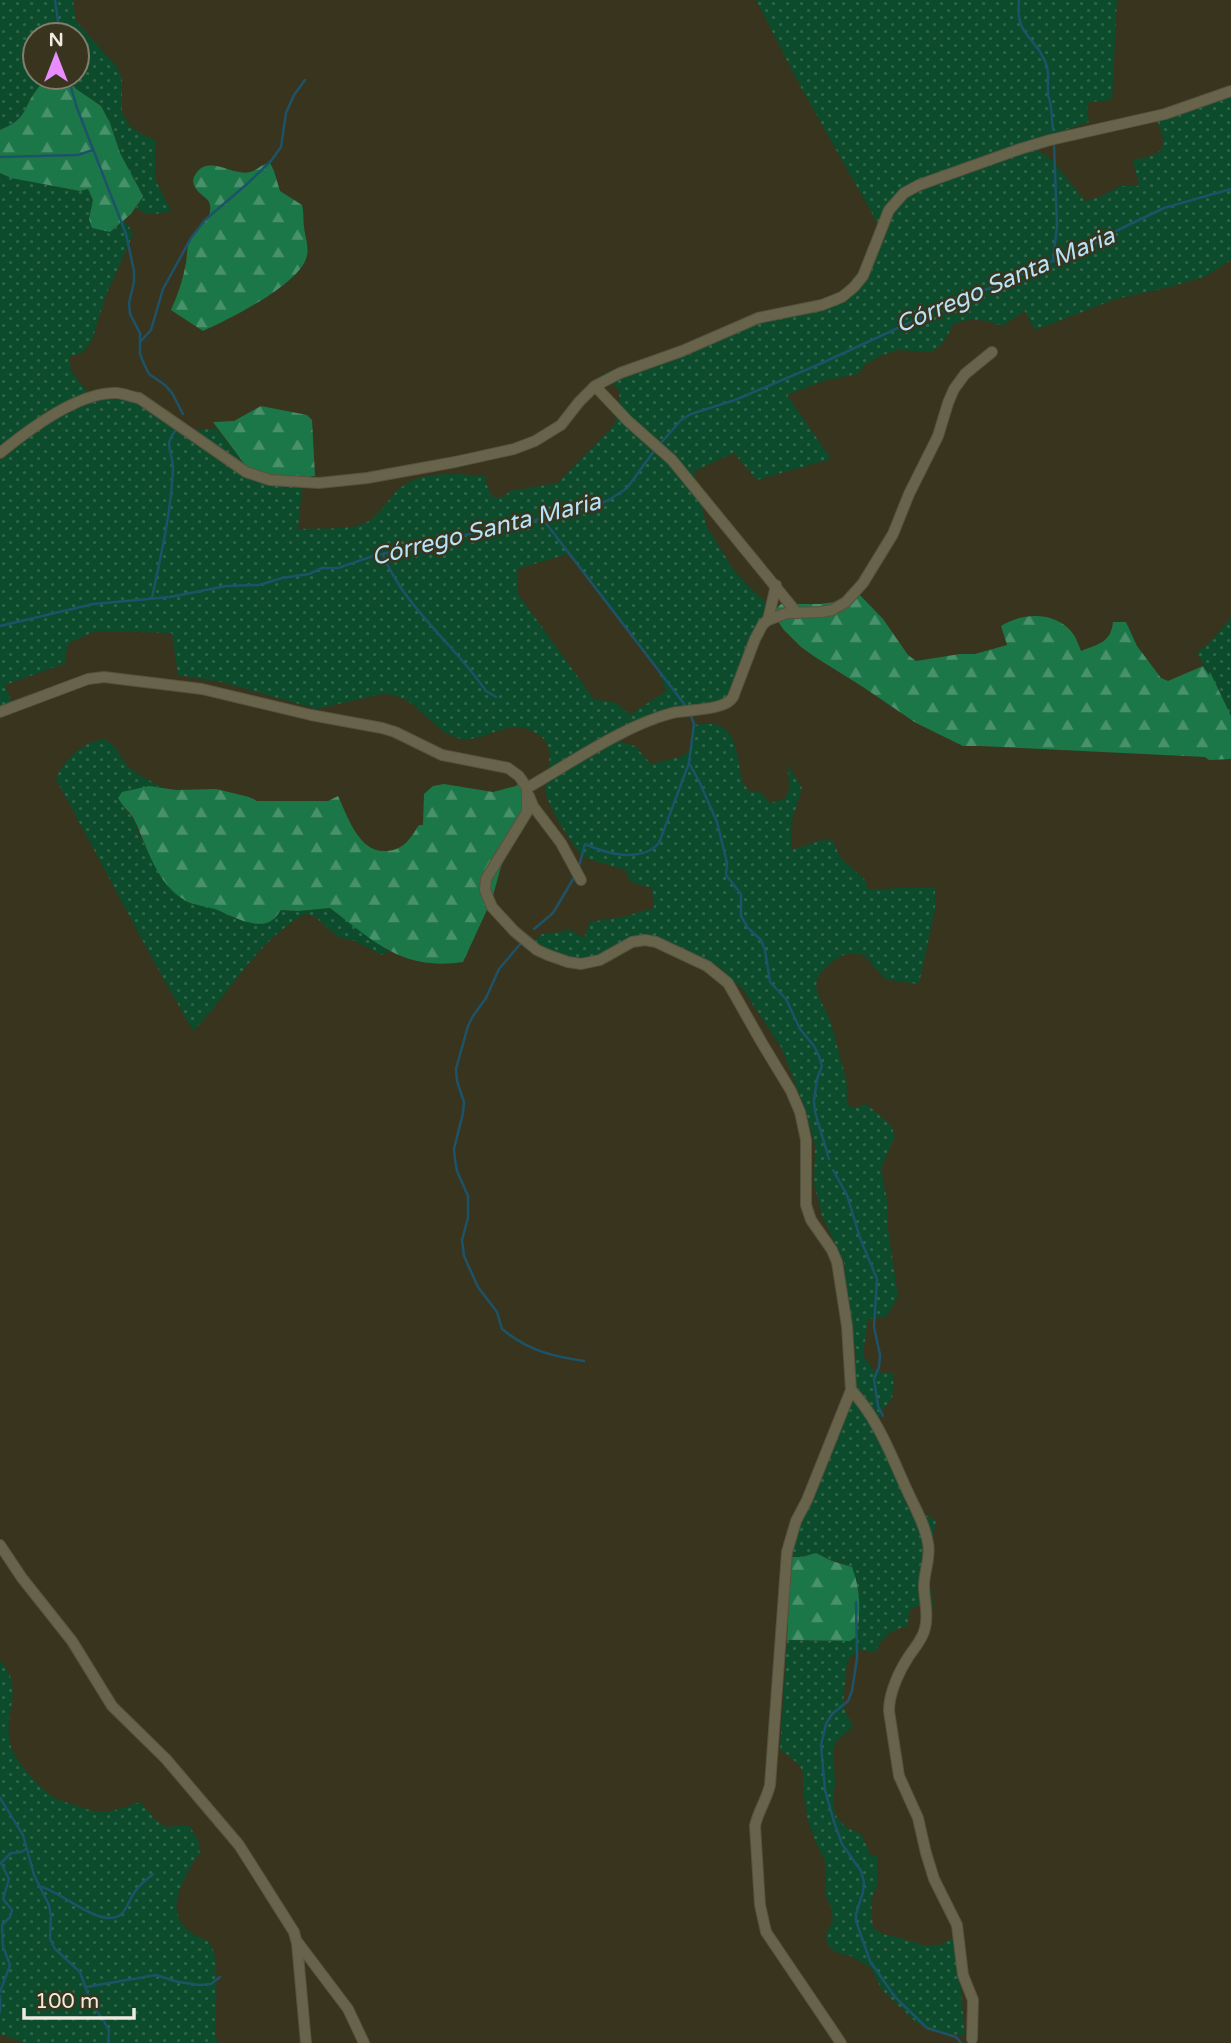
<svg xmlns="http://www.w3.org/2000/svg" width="1231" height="2043" font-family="'Varela Round',sans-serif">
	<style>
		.grass { fill: url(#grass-dots); fill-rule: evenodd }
		.forest { fill: url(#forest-firs) }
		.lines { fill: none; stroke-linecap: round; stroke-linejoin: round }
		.stream { stroke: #1d5369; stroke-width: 2.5 }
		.minor-casing { stroke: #57523e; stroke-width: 12 }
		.minor { stroke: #68634b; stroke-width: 10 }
		.labels { text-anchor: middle; stroke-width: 5; stroke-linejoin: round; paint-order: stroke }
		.water-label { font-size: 24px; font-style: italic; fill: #b5e3f9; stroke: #39341e }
	</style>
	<defs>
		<pattern id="grass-dots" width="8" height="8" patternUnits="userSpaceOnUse" patternTransform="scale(1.75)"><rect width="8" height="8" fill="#0c4b2b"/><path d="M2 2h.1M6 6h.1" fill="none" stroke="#306549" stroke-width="1.8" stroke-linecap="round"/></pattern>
		<pattern id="forest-firs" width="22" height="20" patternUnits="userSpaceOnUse" patternTransform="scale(1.75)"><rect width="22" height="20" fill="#1c7748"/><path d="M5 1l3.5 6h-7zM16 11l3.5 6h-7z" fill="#48916b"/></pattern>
	</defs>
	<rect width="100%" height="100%" fill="#39341e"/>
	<!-- grass -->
	<g class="grass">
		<path d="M 0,0 L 73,0 L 76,21 L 117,67 L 122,78 L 122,113 L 129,125 L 141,134 L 155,140 L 155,179 L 171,211 C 157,214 149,217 136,208 L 143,196 L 120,153 L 110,123 L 101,106 L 69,84 L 62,77 L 77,77 L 77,35 L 35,35 L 35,77 L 51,77 C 47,80 41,84 38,88 C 22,108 29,118 0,130 Z"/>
		<path d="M 756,0 L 1117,0 L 1112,100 L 1089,102 L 1087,110 L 1089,122 L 1030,142 L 1032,146 L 1052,160 L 1085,201 L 1100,197 L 1120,186 L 1139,186 L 1133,160 L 1151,156 L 1162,150 L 1163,138 L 1155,114 L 1231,88 L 1231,260 L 1206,276 L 1170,287 L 1116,299 L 1035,330 L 1025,311 L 1002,326 C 983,319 972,317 953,324 L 948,335 L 941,345 L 931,352 L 898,350 L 880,356 L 866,364 L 858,374 L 823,381 L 787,395 L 831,459 L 757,480 L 734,453 L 694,471 L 706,525 L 733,569 L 751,589 L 775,610 L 726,703 L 685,706 L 617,741 L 635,746 L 651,764 L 680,757 L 689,752 L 695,725 C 736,717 736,747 741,777 C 742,782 746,787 749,791 L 762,793 L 769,803 L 778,801 L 786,798 L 789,789 L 788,765 L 802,788 L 791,824 L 791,850 L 826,839 L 833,841 L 840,857 L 865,880 L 869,890 L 909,887 L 935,888 L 935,910 L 920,979 L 917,984 L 885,979 L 864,955 C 851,952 844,953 834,961 C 806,982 817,991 828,1016 C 832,1025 837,1044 839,1053 C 841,1061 844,1070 846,1079 C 848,1088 845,1097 849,1106 L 855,1108 L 866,1104 L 891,1125 L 895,1136 L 881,1169 L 887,1200 L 888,1229 L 898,1297 L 886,1317 L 868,1319 L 863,1356 L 875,1372 L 894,1373 L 892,1399 L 881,1411 L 880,1422 L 912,1507 L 936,1521 C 933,1539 927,1558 928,1577 C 929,1588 935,1598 932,1609 L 917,1605 L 909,1611 L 908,1626 C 891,1630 882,1636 876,1652 L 860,1650 L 853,1654 L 847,1663 L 843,1706 L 853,1727 L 837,1740 L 833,1749 L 835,1782 L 833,1805 L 837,1818 L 847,1828 L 861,1834 L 871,1856 L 877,1855 L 877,1885 L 871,1900 L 873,1928 C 886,1937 886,1934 900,1938 C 927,1946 932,1952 959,1935 L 959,1969 L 965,2036 L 935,2031 L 918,2024 L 882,1990 L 871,1968 L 851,1956 L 838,1953 L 830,1948 L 826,1940 L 827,1932 L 833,1920 L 831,1908 L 826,1896 L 826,1870 L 824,1858 L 817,1845 L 808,1821 L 803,1793 L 803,1774 L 800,1766 L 788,1755 L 780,1750 L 787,1640 L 850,1641 L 856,1637 C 860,1617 865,1574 842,1563 C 839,1562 835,1562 831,1561 C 826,1558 822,1555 816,1553 L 802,1557 L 791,1557 L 792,1545 L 804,1501 L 831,1449 L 856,1354 L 850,1324 L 844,1262 L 822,1216 L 814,1184 L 815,1145 L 805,1109 L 781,1047 L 742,988 L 718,966 L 663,939 L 645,938 L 599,958 L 583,960 L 570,958 L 551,951 L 534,942 L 542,934 L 561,932 L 569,929 L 584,938 L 590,922 L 622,917 L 654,908 L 652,888 L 631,882 L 625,870 C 612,865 597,863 584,857 C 575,851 547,804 546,793 C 543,769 563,746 532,731 C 504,717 482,747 454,737 C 425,725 414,689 376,695 L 317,709 L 221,682 L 178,675 L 172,633 L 95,631 L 69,643 L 65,654 L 66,663 L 5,685 L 12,703 L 0,707 L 0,173 L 11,178 L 80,191 L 88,189 L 93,200 L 89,219 L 110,232 L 124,221 L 130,228 L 133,235 L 106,295 L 92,340 L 83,352 L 69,357 L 71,371 L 93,399 L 132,398 L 184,432 L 216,428 L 252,474 L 303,479 L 298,529 C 317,528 345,530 363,524 C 377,519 387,501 397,491 C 419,469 457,474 485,476 L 488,489 L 494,498 L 504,497 L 510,491 L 558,483 L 614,425 L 617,416 L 620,391 L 602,374 L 625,365 L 671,355 L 754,316 L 836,299 L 860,276 L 876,235 L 878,224 L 799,84 ZM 568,554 L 658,670 L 666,691 L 630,715 L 616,703 L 594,699 L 518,594 L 517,569 Z"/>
		<path d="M 1231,618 L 1231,716 L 1211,674 L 1210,677 L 1197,653 L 1211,641 Z"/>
		<path d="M 103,739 C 116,743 118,755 127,765 C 136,775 150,780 162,787 L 149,786 L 125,810 L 133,817 L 138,832 L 162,878 L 188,903 L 213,907 L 238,920 L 278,913 L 281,910 L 298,911 L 330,908 L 389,952 L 382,955 L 355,941 L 338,937 L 314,916 L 305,914 C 295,919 287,926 278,933 C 244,962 224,1000 193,1031 L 153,960 L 56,779 C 63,759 83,743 103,739 Z"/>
		<path d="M 0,1661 C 26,1688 3,1712 10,1743 C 13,1760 39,1787 53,1797 C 57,1800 94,1812 99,1812 C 110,1813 130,1805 141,1802 L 155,1820 L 166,1827 L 189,1825 L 198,1841 L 200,1855 L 196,1857 C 183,1882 161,1912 193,1934 C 202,1940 208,1937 213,1950 C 219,1967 215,2017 215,2037 L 219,2043 L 24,2043 L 0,2034 Z"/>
	</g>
	<!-- forest -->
	<g class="forest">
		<path d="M 51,77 L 62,77 L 69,84 L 101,106 L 110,123 L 120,153 L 143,196 L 131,214 L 110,232 L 92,228 L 89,219 L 93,200 L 88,189 L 80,191 L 11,178 L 0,173 L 0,130 C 29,118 22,108 38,88 C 41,84 47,80 51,77 Z"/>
		<path d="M 270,163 L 274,171 L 280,191 L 302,205 C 304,212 303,219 304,227 C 305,238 310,248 306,259 C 296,286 230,319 203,331 L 171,310 C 178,295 183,279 186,263 C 187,256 187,248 189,242 C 193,230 209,223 210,211 C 212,198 203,198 197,190 C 193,185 192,180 195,175 C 208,153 233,177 250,172 C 258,170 261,164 270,163 Z"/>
		<path d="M 261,406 L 307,415 L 312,420 L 315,476 L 311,476 L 311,479 L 252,474 L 213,422 L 234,421 Z"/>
		<path d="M 857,592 L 883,619 L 908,655 L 916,661 L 960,654 L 975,654 L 1007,645 L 1001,626 C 1023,612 1057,611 1074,635 C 1077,640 1079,646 1081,651 C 1098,644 1111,643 1113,622 L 1126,622 L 1137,646 L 1161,678 L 1168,681 L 1203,666 L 1209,675 L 1210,672 L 1231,716 L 1231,759 L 1209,760 L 1205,757 L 980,746 L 963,746 L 916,723 L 863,687 L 815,657 L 801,647 L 783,629 L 776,618 L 775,610 L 781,604 L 820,604 L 835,602 Z"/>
		<path d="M 526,775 L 528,796 L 502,863 L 492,899 L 463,962 C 402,971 375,942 330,908 L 298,911 L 281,910 C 278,914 274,920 269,922 C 255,928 235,918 222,912 C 211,906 194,906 186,901 C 156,884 148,848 134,819 C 131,813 123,807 118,798 L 122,792 L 149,786 L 176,790 L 216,789 L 249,797 L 257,801 L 328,801 L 338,796 C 348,817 359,853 386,851 C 404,850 410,839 419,825 L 423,825 L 424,794 L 433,786 L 444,784 L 493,792 L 516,786 Z"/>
		<path d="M 816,1553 L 832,1561 L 852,1567 C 861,1590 861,1614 856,1637 L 850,1641 L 787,1640 L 791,1557 L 802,1557 Z"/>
	</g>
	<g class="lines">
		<!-- stream -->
		<g class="stream">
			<path d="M 55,0 L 60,35"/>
			<path d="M 1019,0 C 1015,38 1036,35 1046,64 C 1050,73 1047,82 1048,91 C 1048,102 1048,92 1050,102 C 1052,111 1052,121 1053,130"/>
			<path d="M 68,77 L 77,108 L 126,234 L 134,271 L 134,282 L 129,303 L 130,314 L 140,333 L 140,354 L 144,364 L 149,374 L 165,385 L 172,393 L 183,414"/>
			<path d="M 0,157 L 78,155 L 93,150"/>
			<path d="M 1053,261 L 1057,226 L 1054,144"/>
			<path d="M 140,342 L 151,330 L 163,289 L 191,238 L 205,220 L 247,184 L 271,161 L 281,147 L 286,113 L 294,95 L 305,80"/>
			<path d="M 661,443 L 681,420 L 691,414 L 735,400 L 822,363 L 924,316 L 939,305 L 971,296 L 1053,261 L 1075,254 L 1097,243 L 1118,230 L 1164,208 L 1231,189"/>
			<path d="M 542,518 L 685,705"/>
			<path d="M 383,555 C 405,608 454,644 486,691 L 496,697"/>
			<path d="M 152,598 C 161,555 171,513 173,469 C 173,451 162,445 177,429"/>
			<path d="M 0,626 L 93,604 L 170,597 L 226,586 L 259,585 L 282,578 L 309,574 L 322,568 L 338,568 L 373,556 L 465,535 L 523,524 L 566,511 L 588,508 L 609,500 L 627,488 L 654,451"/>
			<path d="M 689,763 L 699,781 L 717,822 L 727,863 L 726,875 L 741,894 L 741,916 L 748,928 L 761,940 L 765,950 L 770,982 L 786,999 L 800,1029 L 814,1046 L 819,1056 L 822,1066 L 817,1079 L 814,1101 L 815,1112 L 829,1159"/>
			<path d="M 579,866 L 585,844 C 607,854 641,863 659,843 L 689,763 L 694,724 L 690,713"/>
			<path d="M 534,929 L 553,913 L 575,876"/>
			<path d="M 522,942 L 499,969 L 486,998 L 473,1016 L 468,1026 L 456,1069 L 457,1081 L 464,1102 L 463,1113 L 454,1149 L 455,1160 L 457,1171 L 468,1196 L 468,1218 L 462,1240 L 464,1256 L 478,1287 L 497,1312 L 502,1329 C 529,1351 551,1356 584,1361"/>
			<path d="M 833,1170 L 847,1195 L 860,1238 L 877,1279 L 874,1327 L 880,1355 L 879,1367 L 874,1379 L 878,1406 L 883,1416"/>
			<path d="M 856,1602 L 857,1658 L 852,1691 L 848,1701 L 832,1714 L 826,1724 L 821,1745 L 825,1790 L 834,1822 L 842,1844 L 861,1871 L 864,1882 L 863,1892 L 856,1914 L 856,1921 L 870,1961 L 895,1997 L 927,2028 L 956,2037 L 961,2043"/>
			<path d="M 0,1798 L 23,1835 L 34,1875 L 49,1905 L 51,1916 L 50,1939 L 55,1949 L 80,1972 L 91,2003 L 104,2021 L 109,2031 L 108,2043"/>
			<path d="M 38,1886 C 59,1889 97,1927 119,1916 C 128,1910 130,1896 137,1889 C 141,1883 148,1879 153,1874"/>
			<path d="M 86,1987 L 156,1975 L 178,1982 L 200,1985 L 211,1984 L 220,1977"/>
			<path d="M 0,1992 L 10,1965 L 3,1946 L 2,1925 L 10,1917 L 12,1910 L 3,1899 L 9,1879 L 1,1863 L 11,1853 L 21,1852 L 26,1849"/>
			<path d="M 0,1996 L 0,2012"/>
		</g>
		<defs>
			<g id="minor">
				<path d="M 595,386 L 628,421 L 672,460 L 797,613"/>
				<path d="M 0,453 C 28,430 79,391 117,393 C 125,394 132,397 139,398 L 246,472 L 270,480 L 319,483 L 367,478 L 455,462 L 514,449 L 535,441 L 561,425 L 579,402 L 595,386 L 620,373 L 682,351 L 758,318 L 822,305 L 842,297 L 854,287 L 863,276 L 889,210 L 904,193 L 919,185 L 1020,149 L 1050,140 L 1165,114 L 1231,91"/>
				<path d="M 768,620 L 776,585"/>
				<path d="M 0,712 L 88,679 L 104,677 L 202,689 L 311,715 L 382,728 L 395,732 L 442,755 L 508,768 L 519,776 L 527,788 L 527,812 L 486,879 L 485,890 L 492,907 L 514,931 L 537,950 L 548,955 L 568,962 L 581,964 L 600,960 L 632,942 L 645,940 L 656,942 L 707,966 L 728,983 L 762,1043 L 791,1091 L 800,1112 L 806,1140 L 806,1205 L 811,1220 L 832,1250 L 837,1262 L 847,1326 L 851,1390 L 807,1500 L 796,1521 L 787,1552 L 770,1785 C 767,1799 758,1811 755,1826 L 760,1905 L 766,1932 L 841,2043"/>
				<path d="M 527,788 C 571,763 623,726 672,713 C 688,709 725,711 733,697 L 755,639 L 763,624 L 768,620 L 787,613 L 821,612 L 832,610 L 846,602 L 863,583 L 893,534 L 909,494 L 938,436 L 948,403 L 954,389 L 965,374 L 992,352"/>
				<path d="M 529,796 L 533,806 L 561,843 L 581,880"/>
				<path d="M 851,1390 C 877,1417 891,1455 906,1488 C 914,1506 925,1524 928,1543 C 931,1558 924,1571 924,1586 C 924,1600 929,1614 925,1628 C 923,1639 915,1647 909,1656 C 899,1671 889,1693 889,1711 L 899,1776 L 918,1818 L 926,1853 L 934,1879 L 957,1925 L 963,1975 L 973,2000 L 972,2039"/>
				<path d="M 0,1545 L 22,1578 L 72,1641 L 112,1706 L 166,1759 L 239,1845 L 294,1932 L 296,1940 L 348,2009 L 364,2043"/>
				<path d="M 297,1943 L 306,2043"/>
			</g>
		</defs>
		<!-- minor casing -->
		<use href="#minor" class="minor-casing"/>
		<!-- minor -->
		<use href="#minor" class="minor"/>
	</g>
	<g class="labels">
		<!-- water labels -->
		<g class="water-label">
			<text transform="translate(1005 280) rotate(-23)" y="8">Córrego Santa Maria</text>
			<text transform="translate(486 529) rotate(-14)" y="8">Córrego Santa Maria</text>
		</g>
	</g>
	<!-- north arrow -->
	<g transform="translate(56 56)"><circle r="33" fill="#39341e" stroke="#827e6b" stroke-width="2"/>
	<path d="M0-5L12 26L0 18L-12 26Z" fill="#e98dfe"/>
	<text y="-10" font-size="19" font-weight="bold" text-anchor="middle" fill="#efecdf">N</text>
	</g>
	<!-- scale -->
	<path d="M24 2008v10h110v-10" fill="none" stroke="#efecdf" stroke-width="3.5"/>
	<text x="35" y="2008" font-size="21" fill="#efecdf" stroke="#39341e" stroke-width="5" paint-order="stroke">100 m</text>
</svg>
